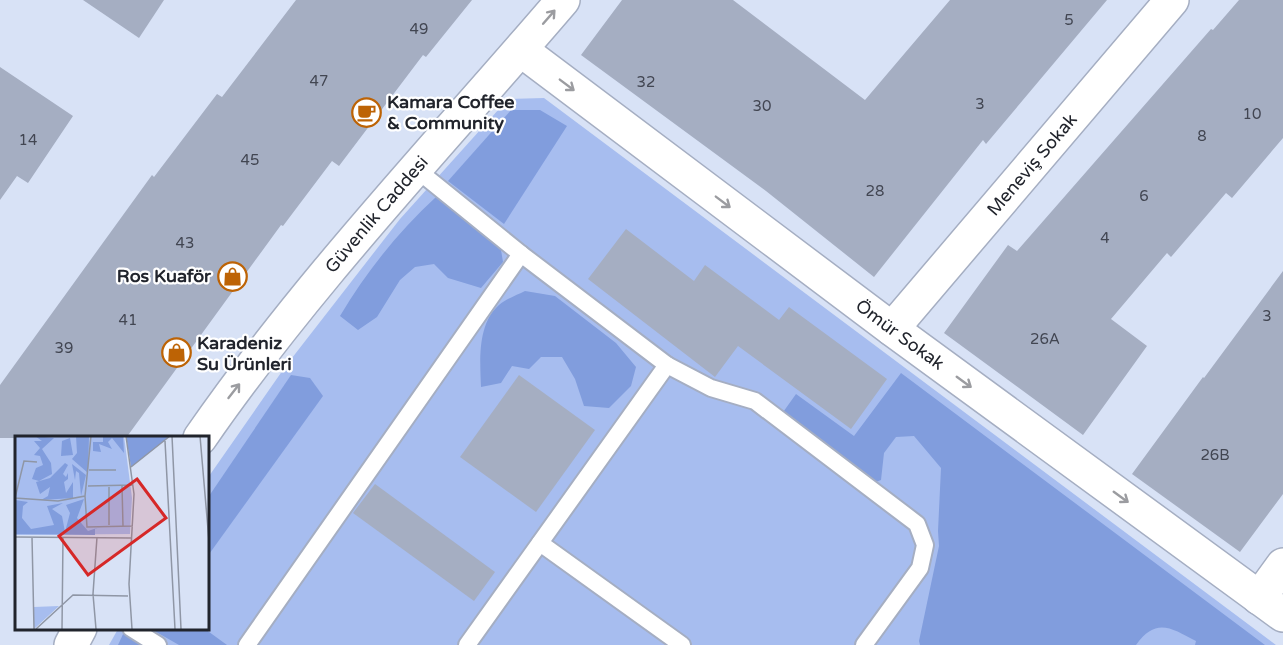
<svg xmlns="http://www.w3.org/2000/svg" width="1283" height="645" font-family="'Varela Round',sans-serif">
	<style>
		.green { fill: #a7bdef }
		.forest { fill: #819ddd }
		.building { fill: #a5aec2 }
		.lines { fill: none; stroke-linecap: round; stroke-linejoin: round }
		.service-casing { stroke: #a5aec2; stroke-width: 20 }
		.minor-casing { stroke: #a5aec2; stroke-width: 36 }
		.secondary-casing { stroke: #a5aec2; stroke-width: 36 }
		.service { stroke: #fff; stroke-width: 16 }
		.minor { stroke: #fff; stroke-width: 33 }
		.secondary { stroke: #fff; stroke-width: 33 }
		.oneway { stroke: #9b9ca0 }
		.labels { text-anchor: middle; stroke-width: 4.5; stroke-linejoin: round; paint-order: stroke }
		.number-label { font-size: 15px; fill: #424652 }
		.poi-label { font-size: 18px; font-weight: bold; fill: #21242c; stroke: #fff; text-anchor: start }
		.street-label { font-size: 18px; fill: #21242c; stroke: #fff }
		.inset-road { fill: none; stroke: #8f96a5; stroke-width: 1.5 }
		.view { fill: #d62828; fill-opacity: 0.15; stroke: #d62828; stroke-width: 3 }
		.inset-edge { fill: none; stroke: #21242c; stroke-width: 3 }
	</style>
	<rect width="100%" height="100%" fill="#d8e2f6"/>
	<!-- green -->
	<path class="green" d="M 544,98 L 1276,645 L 109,645 L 118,629 L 207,628 L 207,479 L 285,367 L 400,219 L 508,99 Z"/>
	<!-- forest -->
	<g class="forest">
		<path d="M 511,110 L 540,110 L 567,126 L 504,224 L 448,181 Z"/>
		<path d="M 436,197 L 500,244 L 503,262 L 481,288 L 448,278 L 434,264 L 415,267 L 400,280 L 377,317 L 358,330 L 340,316 C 366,272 399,231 436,197 Z"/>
		<path d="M 525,291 L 555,296 L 616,343 L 636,367 L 631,386 L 609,408 L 584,406 L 575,379 L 562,357 L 541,357 L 529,369 L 512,366 L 501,383 L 481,387 C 480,361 477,324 499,305 C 506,299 517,295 525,291 Z"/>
		<path d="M 901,373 L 1265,645 L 1195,645 L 1196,641 C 1171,628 1156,617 1136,645 L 920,645 L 919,641 L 939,546 L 938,531 L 941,468 L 914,436 L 896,437 L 884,453 L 881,480 L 871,484 L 781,415 L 796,394 L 854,436 Z"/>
		<path d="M 291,375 L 310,378 L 323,396 L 207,557 L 207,499 Z"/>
		<path d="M 151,629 L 205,629 L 227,645 L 179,645 Z"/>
		<path d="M 124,632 L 145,645 L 118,645 Z"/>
	</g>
	<!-- building -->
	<g class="building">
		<path d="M 83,0 L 164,0 L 139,38 Z"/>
		<path d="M 296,0 L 472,0 L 426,57 L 423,55 L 339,166 L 332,161 L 283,226 L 281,225 L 126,438 L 0,438 L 0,385 L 152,175 L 154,177 L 217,94 L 222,97 Z"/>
		<path d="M 622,0 L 733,0 L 865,100 L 950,0 L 1107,0 L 986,144 L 983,140 L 874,277 L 766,191 L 581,55 Z"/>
		<path d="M 1239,0 L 1283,0 L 1283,138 L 1232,198 L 1226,193 L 1171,257 L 1167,253 L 1111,319 L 1147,346 L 1083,435 L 944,333 L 1008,245 L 1017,251 L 1211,29 L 1213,30 Z"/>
		<path d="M 0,67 L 73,116 L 28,183 L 17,176 L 0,200 Z"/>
		<path d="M 626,229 L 694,281 L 705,265 L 779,320 L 789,307 L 887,379 L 851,429 L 738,346 L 715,377 L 588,279 Z"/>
		<path d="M 1283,271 L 1283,494 L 1240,552 L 1132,474 L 1203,377 L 1204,378 Z"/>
		<path d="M 519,375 L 595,430 L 536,512 L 460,457 Z"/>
		<path d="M 375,484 L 495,572 L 474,601 L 353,513 Z"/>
	</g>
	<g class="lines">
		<defs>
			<g id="service">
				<path d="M 416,169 L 521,254 L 667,365 L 711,388 L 755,401 L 917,524 L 925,545 L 920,568 L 864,645"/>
				<path d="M 540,543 L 682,645"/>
				<path d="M 131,628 L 158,645"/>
				<path d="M 247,645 L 521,254"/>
				<path d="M 467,645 L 667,365"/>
			</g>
			<g id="minor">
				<path id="s1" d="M 521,50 L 892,329 L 1283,615"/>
				<path id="s2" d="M 892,329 L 1172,0"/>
				<path d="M 1259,598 L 1283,565"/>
			</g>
			<g id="secondary">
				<path id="s3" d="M 200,438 C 308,282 440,144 563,0"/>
				<path d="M 71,645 L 80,628"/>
			</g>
		</defs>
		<!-- service casing -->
		<use href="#service" class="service-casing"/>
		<!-- minor casing -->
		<use href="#minor" class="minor-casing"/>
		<!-- secondary casing -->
		<use href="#secondary" class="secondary-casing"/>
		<!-- service -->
		<use href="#service" class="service"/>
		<!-- minor -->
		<use href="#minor" class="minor"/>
		<!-- secondary -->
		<use href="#secondary" class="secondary"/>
	</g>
	<!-- one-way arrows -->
	<defs><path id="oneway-shaft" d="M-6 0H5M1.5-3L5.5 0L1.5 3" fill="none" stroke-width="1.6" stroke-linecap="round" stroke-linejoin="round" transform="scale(1.5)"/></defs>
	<g class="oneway">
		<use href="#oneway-shaft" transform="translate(549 17) rotate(-49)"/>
		<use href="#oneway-shaft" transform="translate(567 85) rotate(37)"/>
		<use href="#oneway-shaft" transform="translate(723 202) rotate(37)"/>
		<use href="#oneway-shaft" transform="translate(964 382) rotate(36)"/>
		<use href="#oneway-shaft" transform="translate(234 391) rotate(-52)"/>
		<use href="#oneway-shaft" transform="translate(1121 497) rotate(36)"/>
	</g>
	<!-- icons -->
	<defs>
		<symbol id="cafe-ring" viewBox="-11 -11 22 22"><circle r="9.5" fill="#fff" stroke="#bd6305" stroke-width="1.5"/><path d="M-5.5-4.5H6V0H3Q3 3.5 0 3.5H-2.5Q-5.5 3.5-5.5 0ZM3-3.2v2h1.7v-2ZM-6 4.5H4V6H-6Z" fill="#bd6305"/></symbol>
		<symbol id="shop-ring" viewBox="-11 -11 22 22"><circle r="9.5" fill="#fff" stroke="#bd6305" stroke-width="1.5"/><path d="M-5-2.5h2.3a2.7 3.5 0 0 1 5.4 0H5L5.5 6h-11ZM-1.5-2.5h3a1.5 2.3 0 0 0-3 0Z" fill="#bd6305"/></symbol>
	</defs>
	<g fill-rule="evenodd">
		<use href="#cafe-ring" x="350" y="96" width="33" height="33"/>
		<use href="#shop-ring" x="216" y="260" width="33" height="33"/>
		<use href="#shop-ring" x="160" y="336" width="33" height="33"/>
	</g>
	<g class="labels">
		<!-- number labels -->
		<g class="number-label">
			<text x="1069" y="25">5</text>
			<text x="419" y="34">49</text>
			<text x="319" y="86">47</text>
			<text x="646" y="87">32</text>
			<text x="980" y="109">3</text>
			<text x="762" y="111">30</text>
			<text x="1252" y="119">10</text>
			<text x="1202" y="141">8</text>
			<text x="28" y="145">14</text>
			<text x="250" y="165">45</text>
			<text x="875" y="196">28</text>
			<text x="1144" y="201">6</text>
			<text x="1105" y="243">4</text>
			<text x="185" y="248">43</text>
			<text x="1267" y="321">3</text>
			<text x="128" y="325">41</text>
			<text x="1045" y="344">26A</text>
			<text x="64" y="353">39</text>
			<text x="1215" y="460">26B</text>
		</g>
		<!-- poi labels -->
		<g class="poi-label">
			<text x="387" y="108">Kamara Coffee<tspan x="387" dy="21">&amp; Community</tspan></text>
			<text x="211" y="282" text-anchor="end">Ros Kuaför</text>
			<text x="197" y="349">Karadeniz<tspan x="197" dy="21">Su Ürünleri</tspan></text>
		</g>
		<!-- street labels -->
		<g class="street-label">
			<text dy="6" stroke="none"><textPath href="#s2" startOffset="216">Meneviş Sokak</textPath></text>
			<text dy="6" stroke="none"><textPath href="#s3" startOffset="285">Güvenlik Caddesi</textPath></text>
			<text dy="6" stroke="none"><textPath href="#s1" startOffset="474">Ömür Sokak</textPath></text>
		</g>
	</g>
	<!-- overview -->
	<g transform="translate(15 436)">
		<rect width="194" height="194" fill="#d8e2f6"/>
		<path d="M 0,0 L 109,0 L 117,62 L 115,98 L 0,99 ZM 44,170 L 19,193 L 19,171 Z" fill="#a7bdef"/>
		<path d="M 20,0 L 39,2 L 27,13 L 36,27 L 37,38 L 24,45 L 17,43 L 21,32 L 28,29 L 25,20 L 19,19 L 25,12 L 19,5 L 27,5 ZM 61,0 L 74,0 L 73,37 L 57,23 L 62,17 ZM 88,0 L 108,0 L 109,17 L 97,2 L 93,6 L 97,13 L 84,8 L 86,16 L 78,15 L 78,6 L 88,6 ZM 111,0 L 155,0 L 116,31 ZM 55,2 L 58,19 L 46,20 L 47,5 ZM 50,27 L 53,29 L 48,38 L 51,41 L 53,37 L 53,43 L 49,46 L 51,57 L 58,46 L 58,62 L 26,64 L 33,60 L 35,51 L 25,58 L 21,46 L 35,42 ZM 57,28 L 71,39 L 66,60 L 64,37 L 61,35 L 60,44 ZM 69,63 L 62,82 L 73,95 L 85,91 L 80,93 L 80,99 L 0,98 L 0,64 L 13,66 L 8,70 L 7,82 L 16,93 L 39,89 L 32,70 L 48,67 L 37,73 L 47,80 L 50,96 L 55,77 L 51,69 Z" fill="#819ddd"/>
		<path class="inset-road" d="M 111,0 L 119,58 L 114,148 L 117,193M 157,0 L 166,193M 185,0 L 194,105M 150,5 L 160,193M 116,31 L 155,0M 74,34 L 101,34M 73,50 L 117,49M 107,50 L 108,90M 94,51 L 94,89M 70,60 L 72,91 L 118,90M 0,62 L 43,65 L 70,60 L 76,0M 0,62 L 9,25 L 22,26M 0,101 L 116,102M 17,101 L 19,193M 21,193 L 58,159 L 113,160M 47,193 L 48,101M 81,193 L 78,158 L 82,101"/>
		<path class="view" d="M 122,43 L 151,82 L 73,139 L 44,100 Z"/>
		<rect width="194" height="194" class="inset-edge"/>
	</g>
</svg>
